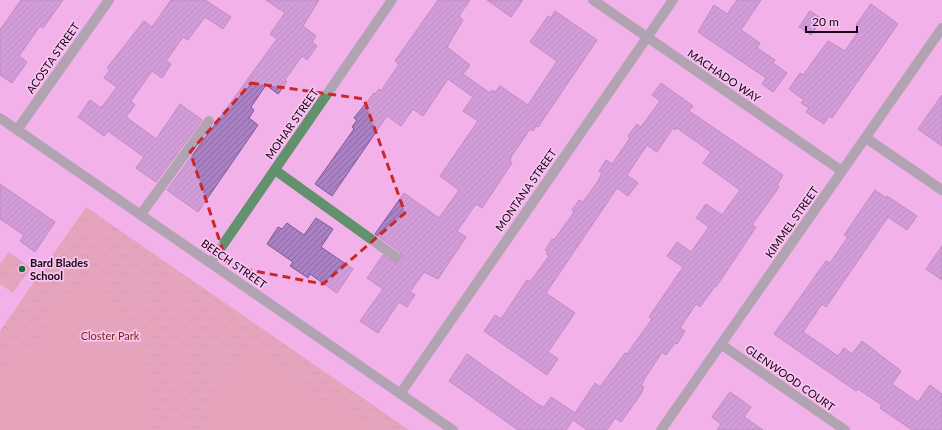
<svg xmlns="http://www.w3.org/2000/svg" width="942" height="430" font-family="Lato,sans-serif">
	<style>
		.park { fill: url(#park-crowns) }
		.garden { fill: #d59386 }
		.building { fill: url(#building-hatch); stroke: #7f5996 }
		.lines { fill: none; stroke-linecap: round; stroke-linejoin: round }
		.lane { stroke: #62916e; stroke-width: 10 }
		.street { stroke: #62916e; stroke-width: 10 }
		.marked { fill: none; stroke: #cc2627; stroke-width: 3; stroke-dasharray: 8 5; stroke-linejoin: round }
		.poi-dot { fill: #1b6939; stroke: #f8c5f0; stroke-width: 1.5 }
		.labels { text-anchor: middle; stroke-width: 3.5; stroke-linejoin: round; paint-order: stroke }
		.street-label { font-size: 11px; fill: #170315; stroke: #f8c5f0 }
		.poi-label { font-size: 11px; font-weight: bold; fill: #170315; stroke: #f8c5f0; text-anchor: start }
		.park-label { font-size: 11px; fill: #832212; stroke: #f8c5f0 }
	</style>
	<defs>
		<pattern id="park-crowns" width="20" height="18" patternUnits="userSpaceOnUse"><rect width="20" height="18" fill="#d59386"/><path d="M2 6a3 3 0 1 1 6 0M12 15a3 3 0 1 1 6 0" fill="none" stroke="#b67d73"/></pattern>
		<pattern id="building-hatch" width="6" height="6" patternUnits="userSpaceOnUse"><rect width="6" height="6" fill="#aa82c4"/><path d="M-1 1l2-2M0 6l6-6M5 7l2-2" fill="none" stroke="#89689e"/></pattern>
	</defs>
	<rect width="100%" height="100%" fill="#f2b2e9"/>
	<!-- park -->
	<g class="park">
		<path d="M 86,207 L 409,430 L 0,430 L 0,331 Z"/>
		<path d="M 9,252 L 31,268 L 13,293 L 0,284 L 0,264 Z"/>
	</g>
	<!-- garden -->
	<g class="garden">
		<path d="M 82,285 C 130,319 155,371 151,430 L 0,430 L 0,383 Z"/>
		<path d="M 250,352 L 367,430 L 209,430 C 211,400 232,375 250,352 Z"/>
	</g>
	<!-- building -->
	<g class="building">
		<path d="M 21,0 L 63,0 L 43,28 L 40,26 L 19,56 L 27,62 L 12,83 L 0,75 L 0,30 Z"/>
		<path d="M 171,0 L 205,0 L 231,17 L 223,29 L 205,17 L 188,40 L 183,37 L 166,61 L 171,64 L 162,78 L 152,71 L 131,101 L 135,105 L 126,117 L 156,139 L 180,104 L 202,120 L 156,182 L 136,168 L 144,157 L 108,131 L 104,136 L 78,117 L 90,100 L 101,108 L 117,87 L 104,78 L 110,70 L 107,68 L 144,21 L 152,27 Z"/>
		<path d="M 266,0 L 319,0 L 303,26 L 316,36 L 312,42 L 317,46 L 307,60 L 302,56 L 285,80 L 287,82 L 278,94 L 266,85 L 251,107 L 254,110 L 249,118 L 258,125 L 198,212 L 167,190 L 277,39 L 270,34 L 285,13 Z"/>
		<path d="M 438,0 L 470,0 L 459,16 L 463,20 L 447,47 L 470,65 L 463,74 L 490,93 L 492,90 L 495,92 L 500,86 L 528,105 L 557,61 L 530,42 L 548,16 L 551,18 L 555,11 L 597,40 L 538,127 L 536,126 L 533,131 L 530,129 L 511,157 L 510,161 L 512,163 L 482,208 L 476,204 L 457,231 L 466,237 L 438,279 L 424,272 L 410,292 L 415,295 L 407,307 L 399,302 L 378,333 L 360,321 L 383,289 L 367,278 L 383,255 L 396,263 L 401,261 L 402,257 L 400,252 L 375,234 L 404,193 L 439,218 L 459,190 L 440,176 L 478,121 L 463,111 L 473,97 L 448,79 L 423,116 L 413,109 L 401,126 L 387,116 L 332,196 L 315,184 L 354,129 L 352,127 L 357,120 L 354,118 L 374,93 L 375,94 L 379,89 L 381,91 L 399,64 L 395,61 Z"/>
		<path d="M 487,0 L 523,0 L 511,17 Z"/>
		<path d="M 737,0 L 761,0 L 741,30 L 760,43 L 757,48 L 775,60 L 773,63 L 787,73 L 773,92 L 762,84 L 766,78 L 698,32 L 714,5 L 727,14 Z"/>
		<path d="M 871,4 L 898,24 L 832,118 L 829,116 L 824,124 L 806,112 L 809,108 L 801,103 L 804,100 L 789,89 L 800,73 L 803,75 L 828,41 L 845,51 L 861,28 L 856,25 Z"/>
		<path d="M 810,11 L 822,19 L 811,35 L 799,27 Z"/>
		<path d="M 661,83 L 693,106 L 689,111 L 783,175 L 777,185 L 779,187 L 752,225 L 756,227 L 716,287 L 715,286 L 700,307 L 696,304 L 680,328 L 685,331 L 677,344 L 675,343 L 666,355 L 662,352 L 645,378 L 641,386 L 644,387 L 641,394 L 621,422 L 615,418 L 607,430 L 587,430 L 573,420 L 566,430 L 518,430 L 449,381 L 467,354 L 539,405 L 544,407 L 551,397 L 575,413 L 595,383 L 600,387 L 625,353 L 627,354 L 652,319 L 649,317 L 683,267 L 667,256 L 677,242 L 691,252 L 709,227 L 696,218 L 706,204 L 722,215 L 740,190 L 703,163 L 711,152 L 677,128 L 675,130 L 673,128 L 657,152 L 647,145 L 627,175 L 638,183 L 628,196 L 617,188 L 546,293 L 575,313 L 548,352 L 558,359 L 547,375 L 484,331 L 495,315 L 501,319 L 527,280 L 530,282 L 549,256 L 546,254 L 548,252 L 545,250 L 552,239 L 554,240 L 574,212 L 572,210 L 579,200 L 583,202 L 598,181 L 602,173 L 599,171 L 606,160 L 612,164 L 630,138 L 628,136 L 637,124 L 641,127 L 660,101 L 652,95 Z"/>
		<path d="M 942,95 L 942,146 L 918,129 Z"/>
		<path d="M 0,184 L 55,222 L 35,252 L 20,241 L 24,235 L 0,219 Z"/>
		<path d="M 875,190 L 886,198 L 887,196 L 917,216 L 907,230 L 888,217 L 826,307 L 822,304 L 803,332 L 838,356 L 844,348 L 852,354 L 862,341 L 901,371 L 892,384 L 918,402 L 930,385 L 942,394 L 942,430 L 912,430 L 880,408 L 882,405 L 858,389 L 856,391 L 774,334 L 826,261 L 830,263 L 848,237 L 844,235 Z"/>
		<path d="M 316,218 L 333,229 L 321,247 L 353,269 L 337,293 L 310,274 L 308,278 L 290,266 L 293,262 L 267,244 L 278,227 L 282,229 L 287,223 L 304,235 Z"/>
		<path d="M 942,246 L 942,280 L 926,269 Z"/>
		<path d="M 730,392 L 751,407 L 744,417 L 763,430 L 717,430 L 721,424 L 712,417 Z"/>
	</g>
	<g class="lines">
		<!-- lane -->
		<g class="lane">
			<path d="M 275,170 L 396,257"/>
			<path d="M 141,214 L 209,121"/>
		</g>
		<!-- street -->
		<g class="street">
			<path d="M 593,0 L 842,171"/>
			<path d="M 0,118 L 453,430"/>
			<path d="M 17,130 L 109,0"/>
			<path d="M 866,138 L 942,190"/>
			<path d="M 211,262 L 392,0"/>
			<path d="M 722,345 L 845,430"/>
			<path d="M 400,394 L 673,0"/>
			<path d="M 661,430 L 942,28"/>
		</g>
	</g>
	<!-- marked area -->
	<path d="M0 0H942V430H0ZM 251,83 L 364,99 L 405,213 L 323,284 L 228,266 L 190,152 Z" fill="#f2b2e9" fill-opacity=".55" fill-rule="evenodd"/>
	<path class="marked" d="M 251,83 L 364,99 L 405,213 L 323,284 L 228,266 L 190,152 Z"/>
	<!-- markers -->
	<circle class="poi-dot" cx="22" cy="269" r="4"/>
	<g class="labels">
		<!-- street labels -->
		<g class="street-label">
			<text transform="translate(53 58) rotate(-55)" y="4">ACOSTA STREET</text>
			<text transform="translate(724 76) rotate(34)" y="4">MACHADO WAY</text>
			<text transform="translate(292 124) rotate(-55)" y="4">MOHAR STREET</text>
			<text transform="translate(526 190) rotate(-55)" y="4">MONTANA STREET</text>
			<text transform="translate(792 222) rotate(-55)" y="4">KIMMEL STREET</text>
			<text transform="translate(234 264) rotate(35)" y="4">BEECH STREET</text>
			<text transform="translate(790 378) rotate(35)" y="4">GLENWOOD COURT</text>
		</g>
		<!-- poi labels -->
		<g class="poi-label">
			<text x="30" y="267">Bard Blades<tspan x="30" dy="13">School</tspan></text>
		</g>
		<!-- park labels -->
		<g class="park-label">
			<text x="110" y="340">Closter Park</text>
		</g>
	</g>
	<!-- scale -->
	<path d="M806 26v6h51v-6" fill="none" stroke="#170315" stroke-width="2"/>
	<text x="812" y="26" font-size="12" fill="#170315" stroke="#f8c5f0" stroke-width="3" paint-order="stroke">20 m</text>
</svg>
